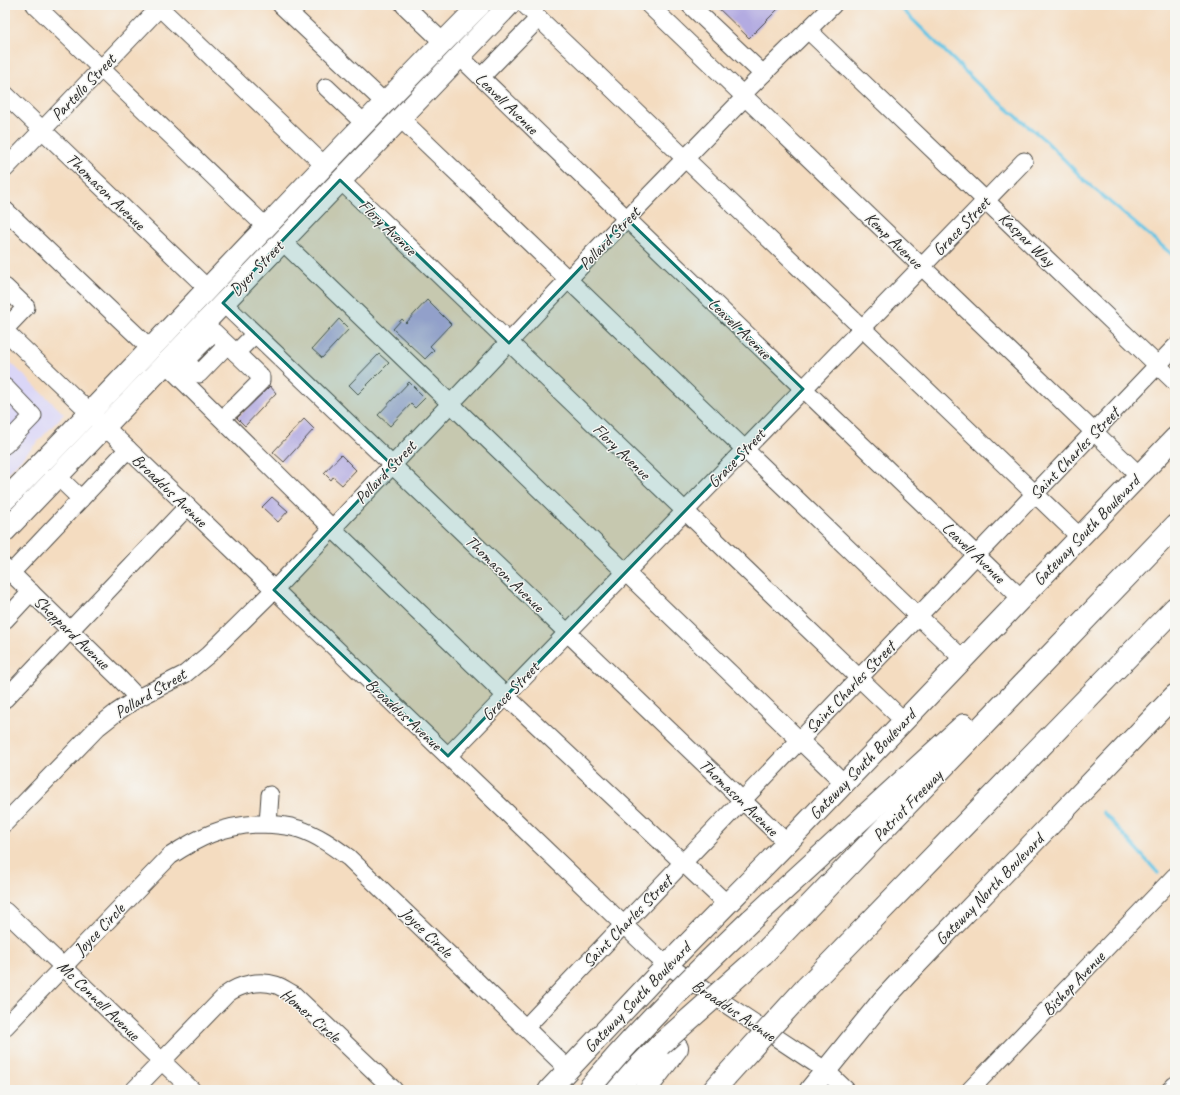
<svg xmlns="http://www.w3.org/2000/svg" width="1180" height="1095" font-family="Caveat,sans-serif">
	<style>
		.built { fill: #dad6f7 }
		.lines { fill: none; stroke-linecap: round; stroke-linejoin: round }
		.stream { stroke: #66c4e4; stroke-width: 3.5 }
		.building { fill: #b3abe1 }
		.minor-casing { stroke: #494641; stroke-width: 19 }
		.major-casing { stroke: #494641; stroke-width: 23 }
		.highway-casing { stroke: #494641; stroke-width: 24 }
		.minor { stroke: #fff; stroke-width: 17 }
		.major { stroke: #fff; stroke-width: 21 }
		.highway { stroke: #fff; stroke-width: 22 }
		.highway-bridge-casing { stroke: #494641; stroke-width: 24; stroke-linecap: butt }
		.highway-bridge { stroke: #fff; stroke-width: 22 }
		.marked { fill: #0f766e; fill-opacity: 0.2; stroke: #0f766e; stroke-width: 3; stroke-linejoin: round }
		.labels { text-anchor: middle; stroke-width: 3; stroke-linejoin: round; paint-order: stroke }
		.street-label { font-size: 17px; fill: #2b2b2b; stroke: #f6f6f2 }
	</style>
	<rect width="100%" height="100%" fill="#f6f6f2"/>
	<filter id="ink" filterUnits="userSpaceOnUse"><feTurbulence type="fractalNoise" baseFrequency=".025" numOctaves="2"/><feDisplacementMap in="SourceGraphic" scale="8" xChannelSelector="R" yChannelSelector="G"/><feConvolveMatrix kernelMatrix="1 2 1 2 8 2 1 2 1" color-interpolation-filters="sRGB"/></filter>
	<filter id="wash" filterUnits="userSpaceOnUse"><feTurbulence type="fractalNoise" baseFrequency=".012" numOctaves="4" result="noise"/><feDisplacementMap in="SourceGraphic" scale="16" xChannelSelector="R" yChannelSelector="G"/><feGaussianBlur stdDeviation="0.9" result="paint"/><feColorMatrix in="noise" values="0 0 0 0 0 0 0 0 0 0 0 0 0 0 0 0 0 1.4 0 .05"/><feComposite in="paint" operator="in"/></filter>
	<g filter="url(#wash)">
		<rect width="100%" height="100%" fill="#f4dcc0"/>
		<!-- built -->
		<path class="built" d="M 5,357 L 64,414 L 5,476 Z"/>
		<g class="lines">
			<!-- stream -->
			<g class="stream">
				<path d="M 898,5 L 980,86 L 1046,141 L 1086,182 L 1175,257"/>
				<path d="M 1103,812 L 1158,873"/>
			</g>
		</g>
		<g id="blocks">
			<!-- building -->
			<g class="building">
				<path d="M 715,5 L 782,5 L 749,38 Z"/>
				<path d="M 427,300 L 451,324 L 430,346 L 434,350 L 425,359 L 393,329 L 402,319 L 406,323 Z"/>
				<path d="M 339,319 L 349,329 L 322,358 L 312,349 Z"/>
				<path d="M 379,354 L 389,363 L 358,394 L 349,385 Z"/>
				<path d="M 409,382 L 425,398 L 415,408 L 411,404 L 390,426 L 378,415 Z"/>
				<path d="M 270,386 L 276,393 L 245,426 L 237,418 Z"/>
				<path d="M 304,419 L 314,429 L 284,462 L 273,452 Z"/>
				<path d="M 341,455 L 356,470 L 342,485 L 333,477 L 331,480 L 324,473 Z"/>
				<path d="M 272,497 L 288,511 L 278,522 L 262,507 Z"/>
			</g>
		</g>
	</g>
	<g filter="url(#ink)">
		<use href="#blocks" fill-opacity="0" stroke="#494641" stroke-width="1"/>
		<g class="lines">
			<defs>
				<g id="minor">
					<path d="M 35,5 L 266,227"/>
					<path d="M 157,5 L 324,165"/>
					<path d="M 281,5 L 384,102"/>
					<path d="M 404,5 L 443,42"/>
					<path d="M 525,5 L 1080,537"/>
					<path d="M 649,5 L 1139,475"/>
					<path d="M 690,5 L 763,74"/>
					<path d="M 808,30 L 1175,382"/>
					<path d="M 459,56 L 627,219 L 1021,598"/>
					<path d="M 481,77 L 539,18"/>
					<path d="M 326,87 L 364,123"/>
					<path d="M 5,94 L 207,288"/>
					<path d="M 742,95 L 833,5"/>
					<path d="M 400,118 L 963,659"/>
					<path d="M 5,169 L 162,5"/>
					<path d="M 340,180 L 904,721"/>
					<path d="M 5,210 L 151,349"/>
					<path d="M 282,241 L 844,783"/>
					<path d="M 5,287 L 26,307 L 5,329"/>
					<path d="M 223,303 L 787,843"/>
					<path d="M 5,331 L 652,952 L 667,965 L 825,1070 L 846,1090"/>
					<path d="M 175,353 L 185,361 L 214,332 L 236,353 L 255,334"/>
					<path d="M 185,361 L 199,374 L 227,345"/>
					<path d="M 165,363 L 332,528 L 506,696 L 727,904"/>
					<path d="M 5,387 L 33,416 L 5,445"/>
					<path d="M 230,411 L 240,402 L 261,381 L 261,377 L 236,353"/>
					<path d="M 57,476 L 81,499"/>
					<path d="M 5,567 L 118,677 L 138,698"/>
					<path d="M 11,573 L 128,449"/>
					<path d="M 5,620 L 31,592"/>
					<path d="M 5,699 L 187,507"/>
					<path d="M 448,756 L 1024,161"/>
					<path d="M 5,823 L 98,727 L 117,712 L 138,698 L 185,674 L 208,655 L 274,590 L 598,248 L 745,97"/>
					<path d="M 268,824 L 270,795"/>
					<path d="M 5,911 L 192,1090"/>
					<path d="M 5,1027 L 170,856 C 199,837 222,826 257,824 C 271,824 286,825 299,829 C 318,835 334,847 349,858 L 568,1069"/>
					<path d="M 526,1027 L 1175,347"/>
					<path d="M 134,1090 L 227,994 C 240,984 260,980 276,985 C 282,987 287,991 293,994 L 394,1090"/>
					<path d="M 970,1090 L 1175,876"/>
					<path d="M 1170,1090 L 1175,1085"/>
				</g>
				<g id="major">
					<path d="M 5,500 C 165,337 319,167 480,5"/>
					<path d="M 5,531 L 509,5"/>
					<path d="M 549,1090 L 667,965 L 787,843 L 1175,438"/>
					<path d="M 810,1090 L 883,1000 L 907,974 L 1175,695"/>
				</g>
				<g id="highway">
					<path d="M 751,920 L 964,725"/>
					<path d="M 763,954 L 1175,526"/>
					<path d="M 806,988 L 1175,608"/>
					<path d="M 615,1090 L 660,1045"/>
					<path d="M 645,1090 L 677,1048"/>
					<path d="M 714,1090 L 726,1076"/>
				</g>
			</defs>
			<!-- minor casing -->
			<use href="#minor" class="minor-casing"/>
			<!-- major casing -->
			<use href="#major" class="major-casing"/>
			<!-- highway casing -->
			<use href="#highway" class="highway-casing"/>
			<!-- minor -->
			<use href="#minor" class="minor"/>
			<!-- major -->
			<use href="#major" class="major"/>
			<!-- highway -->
			<use href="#highway" class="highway"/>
			<defs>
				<g id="highway-bridge">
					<path d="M 660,1045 L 763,954"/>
					<path d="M 726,1076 L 806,988"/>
					<path d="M 588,1090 C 637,1030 695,974 751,920"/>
				</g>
			</defs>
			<!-- highway-bridge casing -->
			<use href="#highway-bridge" class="highway-bridge-casing"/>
			<!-- highway-bridge -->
			<use href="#highway-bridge" class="highway-bridge"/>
		</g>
	</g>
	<!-- marked area -->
	<path class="marked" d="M 340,180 L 509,343 L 627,219 L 803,389 L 448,756 L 274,590 L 392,465 L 223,303 Z"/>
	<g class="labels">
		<!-- street labels -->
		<g class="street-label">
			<text transform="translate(83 87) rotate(-46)" y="6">Partello Street</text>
			<text transform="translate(507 103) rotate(44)" y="6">Leavell Avenue</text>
			<text transform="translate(106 191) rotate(44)" y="6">Thomason Avenue</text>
			<text transform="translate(961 226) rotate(-46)" y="6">Grace Street</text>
			<text transform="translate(388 227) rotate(44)" y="6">Flory Avenue</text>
			<text transform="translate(609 238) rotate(-46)" y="6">Pollard Street</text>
			<text transform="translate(1027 239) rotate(44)" y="6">Kaspar Way</text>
			<text transform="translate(894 240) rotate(44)" y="6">Kemp Avenue</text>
			<text transform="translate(256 268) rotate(-46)" y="6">Dyer Street</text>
			<text transform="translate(740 328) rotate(44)" y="6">Leavell Avenue</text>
			<text transform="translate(622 451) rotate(44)" y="6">Flory Avenue</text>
			<text transform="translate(1074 453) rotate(-46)" y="6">Saint Charles Street</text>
			<text transform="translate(736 458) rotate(-46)" y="6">Grace Street</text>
			<text transform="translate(385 472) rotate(-46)" y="6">Pollard Street</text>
			<text transform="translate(170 490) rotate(44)" y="6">Broaddus Avenue</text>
			<text transform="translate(1086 530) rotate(-46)" y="6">Gateway South Boulevard</text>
			<text transform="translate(974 552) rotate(44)" y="6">Leavell Avenue</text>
			<text transform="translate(505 573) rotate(44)" y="6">Thomason Avenue</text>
			<text transform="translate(72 632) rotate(44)" y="6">Sheppard Avenue</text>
			<text transform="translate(850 687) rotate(-46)" y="6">Saint Charles Street</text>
			<text transform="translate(510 691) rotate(-46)" y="6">Grace Street</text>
			<text transform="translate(150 693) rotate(-31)" y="6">Pollard Street</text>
			<text transform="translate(404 714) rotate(43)" y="6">Broaddus Avenue</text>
			<text transform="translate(862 764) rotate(-46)" y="6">Gateway South Boulevard</text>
			<text transform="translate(739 797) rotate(44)" y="6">Thomason Avenue</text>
			<text transform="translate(907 805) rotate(-46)" y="6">Patriot Freeway</text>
			<text transform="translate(989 889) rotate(-46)" y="6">Gateway North Boulevard</text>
			<text transform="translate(627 921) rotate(-46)" y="6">Saint Charles Street</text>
			<text transform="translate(99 929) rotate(-46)" y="6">Joyce Circle</text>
			<text transform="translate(427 932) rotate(44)" y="6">Joyce Circle</text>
			<text transform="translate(1073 983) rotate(-46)" y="6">Bishop Avenue</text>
			<text transform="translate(637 997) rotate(-46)" y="6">Gateway South Boulevard</text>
			<text transform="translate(99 1000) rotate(44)" y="6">Mc Connell Avenue</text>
			<text transform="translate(734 1010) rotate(34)" y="6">Broaddus Avenue</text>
			<text transform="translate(311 1015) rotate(41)" y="6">Homer Circle</text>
		</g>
	</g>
	<!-- margin -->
	<rect width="1180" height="1095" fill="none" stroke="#f6f6f2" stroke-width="20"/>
</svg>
